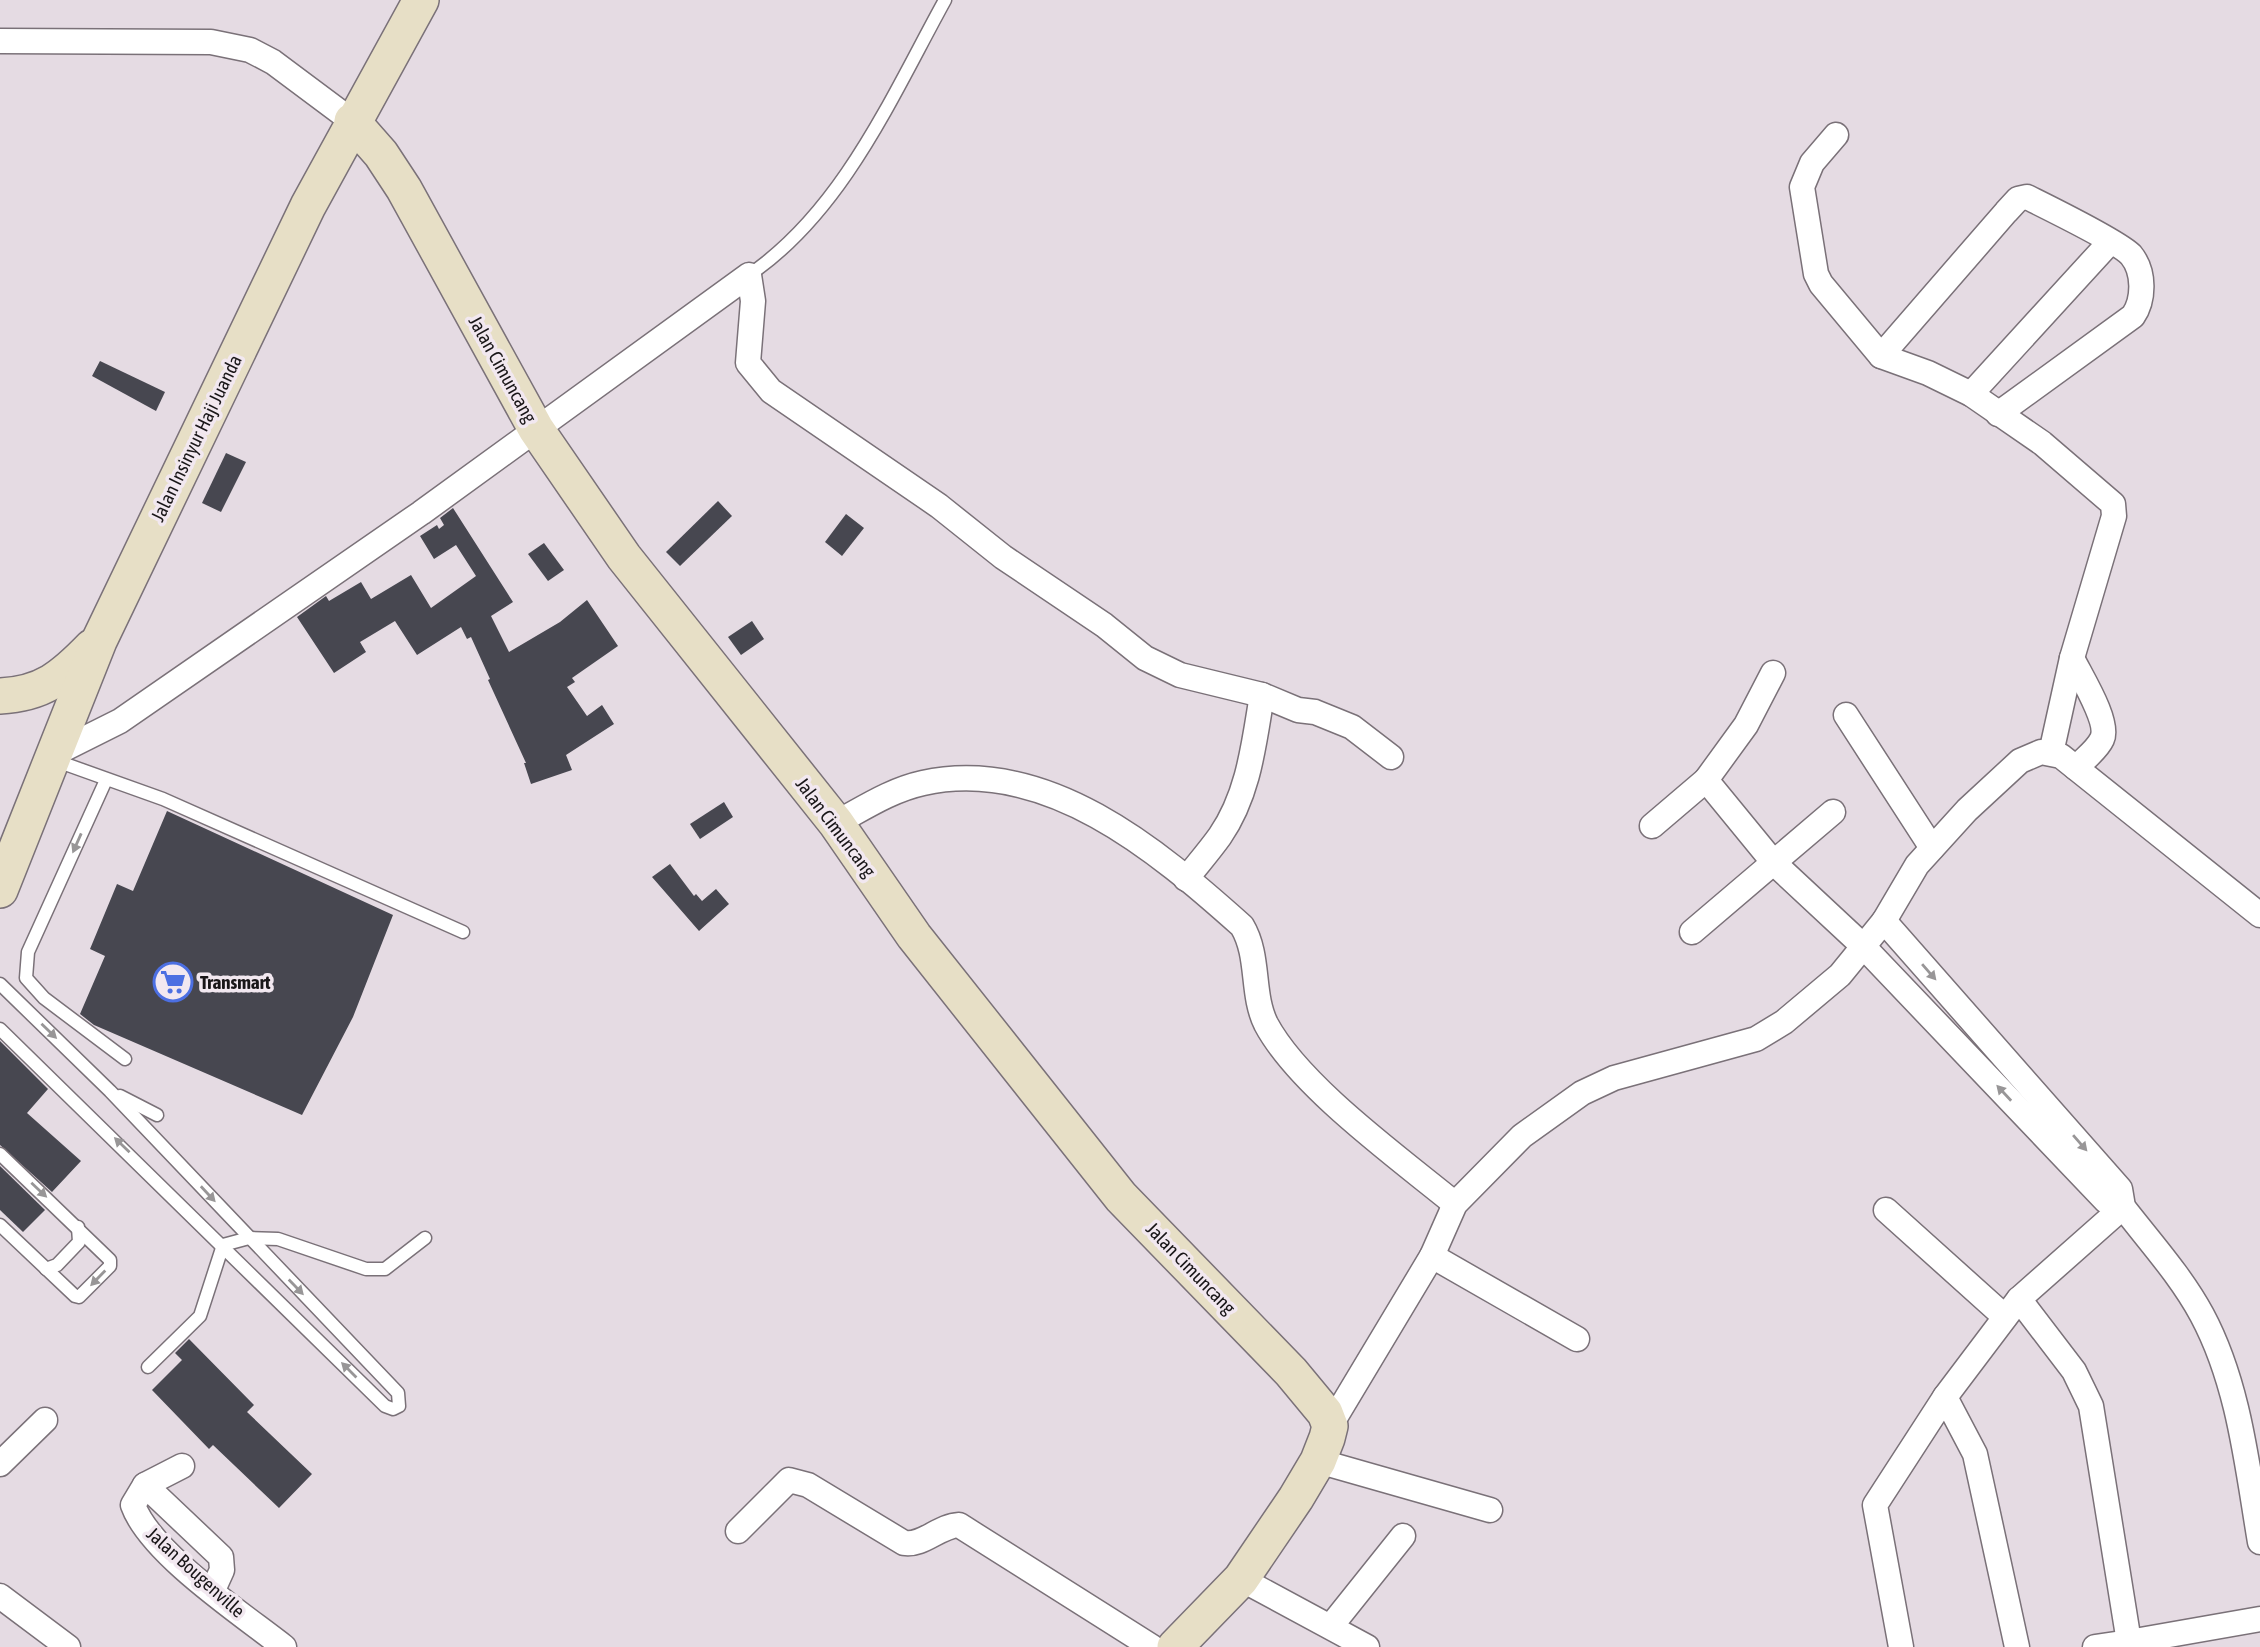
<svg xmlns="http://www.w3.org/2000/svg" width="2260" height="1647" font-family="'Asap Condensed',sans-serif">
	<style>
		.building { fill: #474750 }
		.lines { fill: none; stroke-linecap: round; stroke-linejoin: round }
		.lane-casing { stroke: #7a7178; stroke-width: 15 }
		.street-casing { stroke: #7a7178; stroke-width: 27 }
		.secondary-casing { stroke: #7a7178; stroke-width: 38 }
		.lane { stroke: #fff; stroke-width: 12 }
		.street { stroke: #fff; stroke-width: 24 }
		.secondary { stroke: #e7dfc6; stroke-width: 35 }
		.oneway { fill: #989697 }
		.labels { text-anchor: middle; stroke-width: 7; stroke-linejoin: round; paint-order: stroke }
		.street-label { font-size: 19px; fill: #191618; stroke: #f2e8f0 }
		.poi-label { font-size: 19px; font-weight: bold; fill: #191618; stroke: #f2e8f0; text-anchor: start }
	</style>
	<rect width="100%" height="100%" fill="#e5dbe3"/>
	<!-- building -->
	<g class="building">
		<path d="M 100,361 L 165,392 L 156,411 L 92,376 Z"/>
		<path d="M 226,453 L 246,462 L 221,512 L 202,503 Z"/>
		<path d="M 718,501 L 732,516 L 680,566 L 666,552 Z"/>
		<path d="M 453,508 L 513,602 L 491,616 L 509,652 L 560,622 L 587,600 L 618,646 L 572,678 L 575,682 L 567,687 L 587,716 L 602,705 L 614,724 L 566,755 L 572,770 L 531,784 L 524,763 L 526,763 L 488,680 L 490,679 L 471,637 L 467,639 L 461,627 L 417,655 L 395,621 L 360,642 L 366,652 L 334,673 L 297,617 L 326,596 L 329,601 L 361,582 L 371,599 L 411,575 L 431,608 L 476,576 L 456,545 L 434,559 L 420,536 L 437,525 L 439,529 L 444,525 L 440,518 Z"/>
		<path d="M 846,514 L 864,528 L 842,556 L 825,542 Z"/>
		<path d="M 544,543 L 564,570 L 548,581 L 528,554 Z"/>
		<path d="M 752,621 L 764,639 L 741,655 L 728,637 Z"/>
		<path d="M 724,802 L 733,817 L 700,839 L 690,824 Z"/>
		<path d="M 167,811 L 393,915 L 353,1017 L 302,1115 L 94,1025 L 80,1014 L 105,956 L 90,949 L 117,884 L 133,891 Z"/>
		<path d="M 670,864 L 694,896 L 696,894 L 702,901 L 716,889 L 729,904 L 699,931 L 652,877 Z"/>
		<path d="M 0,1041 L 48,1089 L 27,1113 L 81,1161 L 52,1192 L 0,1145 Z"/>
		<path d="M 0,1166 L 45,1210 L 23,1232 L 0,1210 Z"/>
		<path d="M 189,1339 L 254,1405 L 247,1412 L 312,1474 L 279,1508 L 213,1445 L 209,1449 L 152,1390 L 182,1360 L 175,1353 Z"/>
	</g>
	<g class="lines">
		<defs>
			<g id="lane">
				<path d="M 749,275 C 843,211 892,96 945,0"/>
				<path d="M 54,760 L 163,799 L 463,932"/>
				<path d="M 106,780 L 28,952 L 26,978 L 44,998 L 125,1059"/>
				<path d="M 0,984 L 110,1091 L 398,1393 L 399,1406 L 393,1409 L 385,1406 L 0,1029"/>
				<path d="M 120,1096 L 157,1115"/>
				<path d="M 0,1154 L 110,1260 L 110,1266 L 79,1297 L 75,1296 L 0,1225"/>
				<path d="M 223,1245 L 249,1238 L 278,1239 L 366,1269 L 385,1269 L 425,1238"/>
				<path d="M 46,1269 L 57,1265 L 79,1242 L 78,1227"/>
				<path d="M 148,1367 L 200,1316 L 223,1245"/>
			</g>
			<g id="street">
				<path d="M 0,41 L 211,42 L 250,50 L 273,62 L 352,121"/>
				<path d="M 1836,135 L 1812,163 L 1802,187 L 1816,274 L 1821,284 L 1881,356 L 1928,373 L 1971,394 L 2042,443 L 2113,504 L 2114,516 L 2072,658 L 2051,753"/>
				<path d="M 1881,356 L 2006,212 L 2018,199 L 2027,197 C 2047,207 2119,242 2131,255 C 2145,272 2144,300 2133,316 L 1998,414"/>
				<path d="M 1971,394 L 2110,242"/>
				<path d="M 2072,658 C 2080,675 2110,722 2102,739 C 2097,750 2084,759 2076,768"/>
				<path d="M 1773,673 L 1746,725 L 1706,780 L 1774,863 L 1862,945 L 2106,1201 L 2123,1207"/>
				<path d="M 1846,715 L 1932,848"/>
				<path d="M 56,753 L 120,721 L 421,513 L 749,275 L 753,301 L 748,363 L 771,391 L 939,506 L 1003,557 L 1104,625 L 1145,658 L 1180,675 L 1262,695 L 1298,710 L 1315,712 L 1352,727 L 1391,757"/>
				<path d="M 836,823 C 864,808 891,790 923,783 C 1046,756 1157,850 1242,926 C 1260,956 1251,994 1266,1024 C 1299,1086 1399,1158 1455,1204"/>
				<path d="M 1652,826 L 1706,780"/>
				<path d="M 1186,879 C 1198,864 1210,850 1220,836 C 1249,794 1254,743 1262,695"/>
				<path d="M 1884,921 L 2120,1189 L 2123,1207 C 2150,1242 2181,1276 2202,1315 C 2239,1384 2247,1465 2260,1542"/>
				<path d="M 1692,932 L 1833,812"/>
				<path d="M 1886,1210 L 2005,1317"/>
				<path d="M 1432,1256 L 1577,1339"/>
				<path d="M 2019,1299 L 2123,1207"/>
				<path d="M 1330,1426 L 1432,1256 L 1455,1204 L 1522,1136 L 1582,1093 L 1614,1078 L 1756,1039 L 1784,1022 L 1840,975 L 1884,921 L 1917,865 L 1967,810 L 2020,761 L 2041,752 L 2061,756 L 2260,915"/>
				<path d="M 1318,1461 L 1490,1510"/>
				<path d="M 0,1464 L 45,1420"/>
				<path d="M 182,1466 L 145,1485 L 133,1505 C 150,1553 242,1614 284,1647"/>
				<path d="M 145,1485 L 221,1557 L 222,1570 L 213,1590"/>
				<path d="M 738,1531 L 789,1480 L 808,1485 L 904,1543 C 923,1546 939,1526 959,1525 L 1152,1647"/>
				<path d="M 1241,1579 L 1367,1647"/>
				<path d="M 0,1596 L 68,1647"/>
				<path d="M 1331,1626 L 1403,1536"/>
				<path d="M 1901,1647 L 1875,1505 L 1945,1397"/>
				<path d="M 2017,1647 L 1975,1454 L 1945,1397 L 2019,1299 L 2074,1371 L 2091,1406 L 2129,1642 L 2260,1619"/>
				<path d="M 2095,1647 L 2129,1642 L 2130,1647"/>
			</g>
			<g id="secondary">
				<path d="M 352,121 L 381,154 L 404,189 L 536,429 L 624,557 L 836,823 L 914,936 L 1121,1197 L 1291,1372 L 1325,1413 L 1330,1426 L 1327,1438 L 1318,1461 L 1296,1498 L 1241,1579 L 1175,1647"/>
				<path d="M 0,696 C 43,694 63,677 92,647"/>
				<path d="M 0,890 L 99,641 L 308,206 L 421,0"/>
			</g>
		</defs>
		<!-- lane casing -->
		<use href="#lane" class="lane-casing"/>
		<!-- street casing -->
		<use href="#street" class="street-casing"/>
		<!-- secondary casing -->
		<use href="#secondary" class="secondary-casing"/>
		<!-- lane -->
		<use href="#lane" class="lane"/>
		<!-- street -->
		<use href="#street" class="street"/>
		<!-- secondary -->
		<use href="#secondary" class="secondary"/>
	</g>
	<!-- one-way arrows -->
	<defs><path id="oneway-solid" d="M-6-.8H1V-3.2L6.5 0L1 3.2V.8H-6Z" transform="scale(1.75)"/></defs>
	<g class="oneway">
		<use href="#oneway-solid" transform="translate(77 843) rotate(114)"/>
		<use href="#oneway-solid" transform="translate(1929 972) rotate(49)"/>
		<use href="#oneway-solid" transform="translate(49 1031) rotate(44)"/>
		<use href="#oneway-solid" transform="translate(2004 1093) rotate(-133)"/>
		<use href="#oneway-solid" transform="translate(2080 1143) rotate(49)"/>
		<use href="#oneway-solid" transform="translate(122 1145) rotate(-136)"/>
		<use href="#oneway-solid" transform="translate(39 1190) rotate(43)"/>
		<use href="#oneway-solid" transform="translate(208 1194) rotate(47)"/>
		<use href="#oneway-solid" transform="translate(98 1278) rotate(134)"/>
		<use href="#oneway-solid" transform="translate(296 1287) rotate(46)"/>
		<use href="#oneway-solid" transform="translate(349 1370) rotate(-135)"/>
	</g>
	<!-- icons -->
	<defs>
		<symbol id="supermarket-ring" viewBox="-11 -11 22 22"><circle r="9.5" fill="#f2e8f0" stroke="#4c6fe2" stroke-width="1.5"/><path d="M-6-5.5h2.5l.6 2H6L4.5 2H-2.5L-4.4-4H-6ZM-1.5 3.2a1.3 1.3 0 1 0 .1 0ZM3 3.2a1.3 1.3 0 1 0 .1 0Z" fill="#4c6fe2"/></symbol>
	</defs>
	<g fill-rule="evenodd">
		<use href="#supermarket-ring" x="151" y="960" width="44" height="44"/>
	</g>
	<g class="labels">
		<!-- street labels -->
		<g class="street-label">
			<text transform="translate(503 369) rotate(61)" y="7">Jalan Cimuncang</text>
			<text transform="translate(196 438) rotate(-64)" y="7">Jalan Insinyur Haji Juanda</text>
			<text transform="translate(836 827) rotate(53)" y="7">Jalan Cimuncang</text>
			<text transform="translate(1191 1268) rotate(46)" y="7">Jalan Cimuncang</text>
			<text transform="translate(196 1572) rotate(42)" y="7">Jalan Bougenville</text>
		</g>
		<!-- poi labels -->
		<g class="poi-label">
			<text x="200" y="989">Transmart</text>
		</g>
	</g>
</svg>
